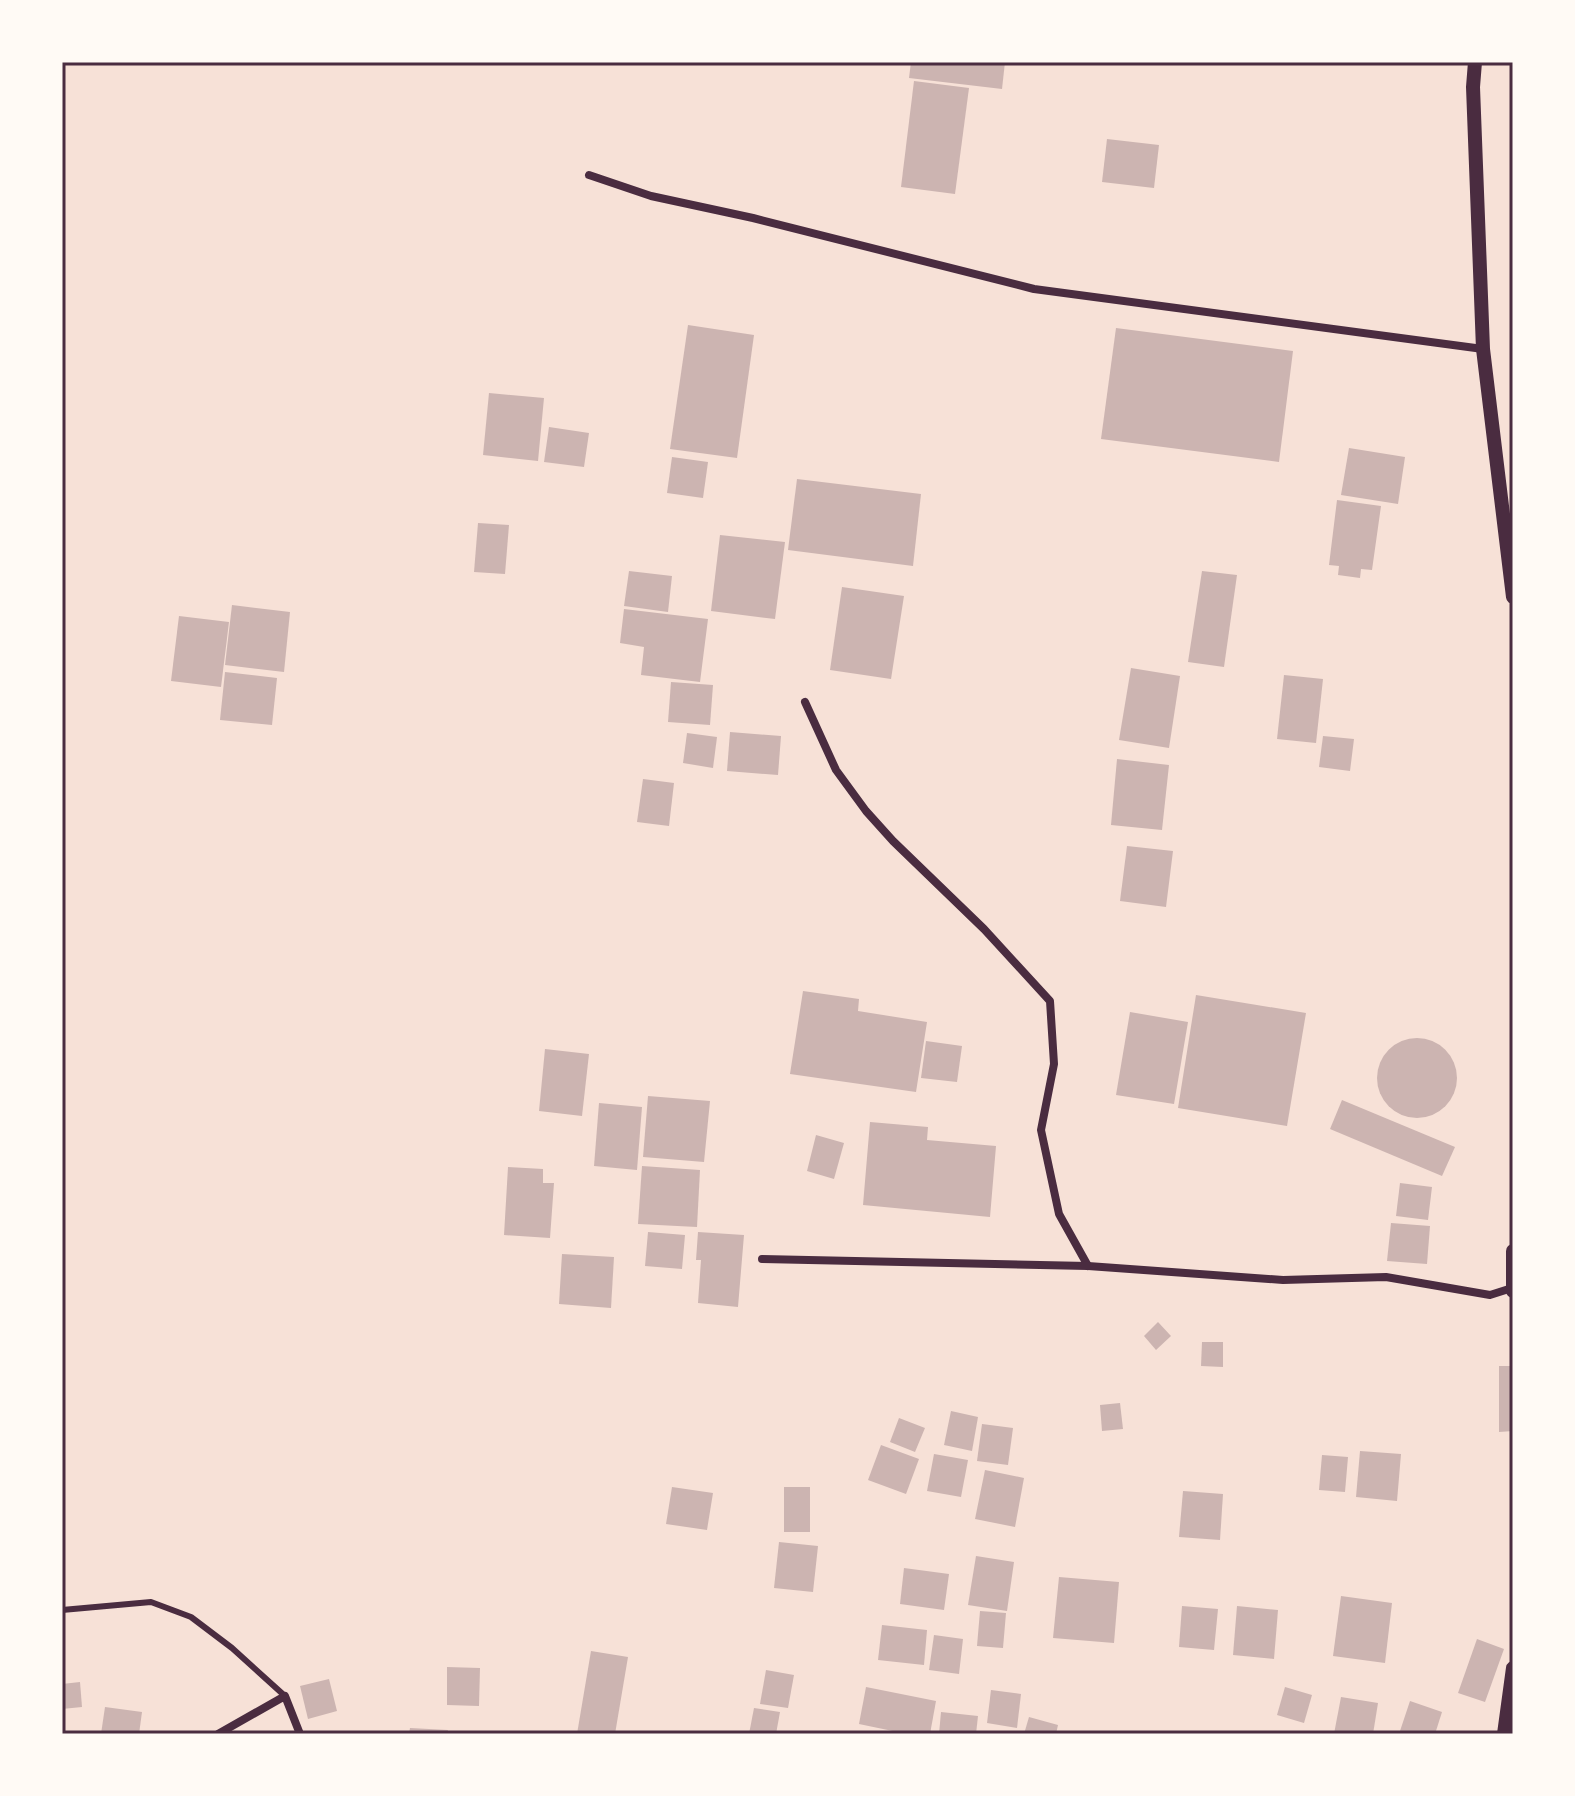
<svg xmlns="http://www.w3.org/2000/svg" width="1575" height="1796" font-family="'Archivo Narrow',sans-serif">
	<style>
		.building { fill: #ccb4b1 }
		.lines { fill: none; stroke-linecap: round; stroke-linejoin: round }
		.service { stroke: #4a2c40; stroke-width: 6 }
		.minor { stroke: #4a2c40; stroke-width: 8 }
		.tertiary { stroke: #4a2c40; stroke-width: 14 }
		.neatline { fill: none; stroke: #4a2c40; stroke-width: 3 }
	</style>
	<rect width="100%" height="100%" fill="#f7e1d7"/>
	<!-- building -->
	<g class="building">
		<path d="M 911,62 L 1005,62 L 1002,89 L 909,78 Z"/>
		<path d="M 914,81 L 969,88 L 955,194 L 901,187 Z"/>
		<path d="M 1107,139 L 1159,145 L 1154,188 L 1102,182 Z"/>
		<path d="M 688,325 L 754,335 L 737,458 L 670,449 Z"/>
		<path d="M 1116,328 L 1293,351 L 1279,462 L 1101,439 Z"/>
		<path d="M 489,393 L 544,398 L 538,461 L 483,455 Z"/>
		<path d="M 549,427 L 589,433 L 584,467 L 544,462 Z"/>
		<path d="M 1349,448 L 1405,457 L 1398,504 L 1341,495 Z"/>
		<path d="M 672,457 L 708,462 L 703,498 L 667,493 Z"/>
		<path d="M 797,479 L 921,494 L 913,566 L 788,550 Z"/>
		<path d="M 1337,500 L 1381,506 L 1372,570 L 1361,569 L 1360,578 L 1338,575 L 1339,566 L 1329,565 Z"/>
		<path d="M 478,523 L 509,525 L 505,574 L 474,572 Z"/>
		<path d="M 720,535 L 785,542 L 775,619 L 711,611 Z"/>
		<path d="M 629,571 L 672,576 L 668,612 L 624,606 Z"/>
		<path d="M 1202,571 L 1237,575 L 1224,667 L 1188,662 Z"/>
		<path d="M 842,587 L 904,596 L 891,679 L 830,670 Z"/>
		<path d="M 232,605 L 290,612 L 284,672 L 225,665 Z"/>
		<path d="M 624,609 L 708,619 L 700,682 L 641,675 L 644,647 L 620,643 Z"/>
		<path d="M 179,616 L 229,622 L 221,687 L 171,681 Z"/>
		<path d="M 1131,668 L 1180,676 L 1169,748 L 1119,740 Z"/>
		<path d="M 225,672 L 277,678 L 272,725 L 220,720 Z"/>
		<path d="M 1284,675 L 1323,679 L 1316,743 L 1277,739 Z"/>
		<path d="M 671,682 L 713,685 L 710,725 L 668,722 Z"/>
		<path d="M 730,732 L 781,736 L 778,775 L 727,771 Z"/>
		<path d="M 687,733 L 717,737 L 713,768 L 683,763 Z"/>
		<path d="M 1323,736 L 1354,739 L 1350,771 L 1319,767 Z"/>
		<path d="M 1117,759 L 1169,765 L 1162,830 L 1111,825 Z"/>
		<path d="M 643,779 L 674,783 L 669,826 L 637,822 Z"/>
		<path d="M 1127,846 L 1173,851 L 1166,907 L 1120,901 Z"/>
		<path d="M 803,991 L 859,999 L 858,1011 L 927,1022 L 916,1092 L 790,1074 Z"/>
		<path d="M 1196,995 L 1306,1013 L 1287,1126 L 1178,1108 Z"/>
		<path d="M 1130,1012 L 1188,1022 L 1174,1104 L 1116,1095 Z"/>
		<circle cx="1417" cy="1078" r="40"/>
		<path d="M 926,1041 L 962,1046 L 957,1082 L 921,1078 Z"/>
		<path d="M 545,1049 L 589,1054 L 582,1116 L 539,1111 Z"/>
		<path d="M 648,1096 L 710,1101 L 704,1162 L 643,1157 Z"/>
		<path d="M 1342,1100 L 1455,1147 L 1442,1176 L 1330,1129 Z"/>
		<path d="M 599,1103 L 642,1107 L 637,1170 L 594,1166 Z"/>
		<path d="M 870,1122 L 928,1127 L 927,1140 L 996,1146 L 990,1217 L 863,1205 Z"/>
		<path d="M 816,1135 L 844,1143 L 834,1179 L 807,1171 Z"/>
		<path d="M 642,1166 L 700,1170 L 697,1227 L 638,1224 Z"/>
		<path d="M 508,1167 L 543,1169 L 543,1183 L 554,1183 L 550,1238 L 504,1235 Z"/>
		<path d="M 1400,1183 L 1432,1187 L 1428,1220 L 1396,1216 Z"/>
		<path d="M 1391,1223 L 1430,1226 L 1427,1264 L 1387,1261 Z"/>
		<path d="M 648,1232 L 685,1235 L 682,1269 L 645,1266 Z"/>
		<path d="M 698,1232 L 744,1235 L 738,1307 L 698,1303 L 701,1260 L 696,1260 Z"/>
		<path d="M 562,1254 L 614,1257 L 611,1308 L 559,1304 Z"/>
		<path d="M 1158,1322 L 1171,1336 L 1156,1350 L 1144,1336 Z"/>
		<path d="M 1202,1342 L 1223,1342 L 1223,1367 L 1201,1366 Z"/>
		<path d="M 1499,1366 L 1513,1366 L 1513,1431 L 1499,1432 Z"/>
		<path d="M 1120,1403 L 1123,1429 L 1102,1431 L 1100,1405 Z"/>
		<path d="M 951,1411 L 978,1417 L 972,1451 L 944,1445 Z"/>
		<path d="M 899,1418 L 925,1428 L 915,1452 L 890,1442 Z"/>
		<path d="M 982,1424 L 1013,1428 L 1008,1465 L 977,1461 Z"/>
		<path d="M 881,1445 L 919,1459 L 906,1494 L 868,1480 Z"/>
		<path d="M 1360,1451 L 1401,1454 L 1397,1501 L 1356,1497 Z"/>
		<path d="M 934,1454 L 968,1460 L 961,1497 L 927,1491 Z"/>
		<path d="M 1322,1455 L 1348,1457 L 1345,1492 L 1319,1490 Z"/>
		<path d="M 985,1470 L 1024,1478 L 1015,1527 L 975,1519 Z"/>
		<path d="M 672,1487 L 713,1493 L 707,1530 L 666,1524 Z"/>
		<rect x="784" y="1487" width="26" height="45"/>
		<path d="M 1183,1491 L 1223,1494 L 1220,1540 L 1179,1537 Z"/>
		<path d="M 779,1542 L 818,1546 L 813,1592 L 774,1588 Z"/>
		<path d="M 976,1556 L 1014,1562 L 1007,1611 L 968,1605 Z"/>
		<path d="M 904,1568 L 949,1574 L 944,1610 L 900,1604 Z"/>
		<path d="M 1059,1577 L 1119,1582 L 1114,1643 L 1053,1638 Z"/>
		<path d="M 1341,1596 L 1392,1603 L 1385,1663 L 1333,1656 Z"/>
		<path d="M 1182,1606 L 1218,1609 L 1214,1650 L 1179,1647 Z"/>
		<path d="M 1237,1606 L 1278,1610 L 1274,1659 L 1233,1655 Z"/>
		<path d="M 980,1611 L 1006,1613 L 1003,1648 L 977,1646 Z"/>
		<path d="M 882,1625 L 927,1630 L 924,1665 L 878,1660 Z"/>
		<path d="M 934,1635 L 963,1639 L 959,1674 L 929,1670 Z"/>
		<path d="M 1477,1639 L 1504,1649 L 1485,1702 L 1458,1693 Z"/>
		<path d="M 591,1651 L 628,1657 L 615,1734 L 577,1734 Z"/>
		<path d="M 447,1667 L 480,1668 L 479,1706 L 447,1705 Z"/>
		<path d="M 766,1670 L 794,1675 L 788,1708 L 760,1704 Z"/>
		<path d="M 329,1679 L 337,1711 L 308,1719 L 300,1686 Z"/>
		<path d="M 80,1682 L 82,1707 L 62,1709 L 62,1684 Z"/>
		<path d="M 866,1687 L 936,1701 L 930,1734 L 907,1734 L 859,1724 Z"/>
		<path d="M 1285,1687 L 1312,1695 L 1304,1723 L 1277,1715 Z"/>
		<path d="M 991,1690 L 1021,1694 L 1017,1728 L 987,1723 Z"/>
		<path d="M 1341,1697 L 1378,1703 L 1373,1734 L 1334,1734 Z"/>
		<path d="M 1410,1701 L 1442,1712 L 1435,1734 L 1408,1734 L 1400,1731 Z"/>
		<path d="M 105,1707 L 142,1712 L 139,1734 L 101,1734 Z"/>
		<path d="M 754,1708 L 780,1712 L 776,1734 L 749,1734 Z"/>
		<path d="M 941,1712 L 978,1716 L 976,1734 L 939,1734 Z"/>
		<path d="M 1029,1717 L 1058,1725 L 1056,1734 L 1024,1734 Z"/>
		<path d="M 410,1728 L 448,1730 L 447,1734 L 409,1734 Z"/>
	</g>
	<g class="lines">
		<!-- service -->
		<path class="service" d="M 62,1610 L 151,1602 L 191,1617 L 232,1648 L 285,1696"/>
		<!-- minor -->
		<g class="minor">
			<path d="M 589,175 L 651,196 L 753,218 L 1034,289 L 1483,349"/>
			<path d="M 805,702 L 836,770 L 866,811 L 893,841 L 984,929 L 1050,1001 L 1054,1064 L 1041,1130 L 1059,1214 L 1088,1266"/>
			<path d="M 762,1259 L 1088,1266 L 1283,1280 L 1386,1277 L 1490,1295 L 1512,1288"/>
			<path d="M 218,1734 L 285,1696 L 300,1734"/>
		</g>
		<!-- tertiary -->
		<g class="tertiary">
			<path d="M 1475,62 L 1473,87 L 1483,349 L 1513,597"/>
			<path d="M 1513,1251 L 1513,1291"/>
			<path d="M 1504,1734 L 1513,1668"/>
		</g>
	</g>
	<!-- border -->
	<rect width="1575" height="1796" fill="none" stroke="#fffaf5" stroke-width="128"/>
	<rect x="64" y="64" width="1447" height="1668" class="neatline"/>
</svg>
